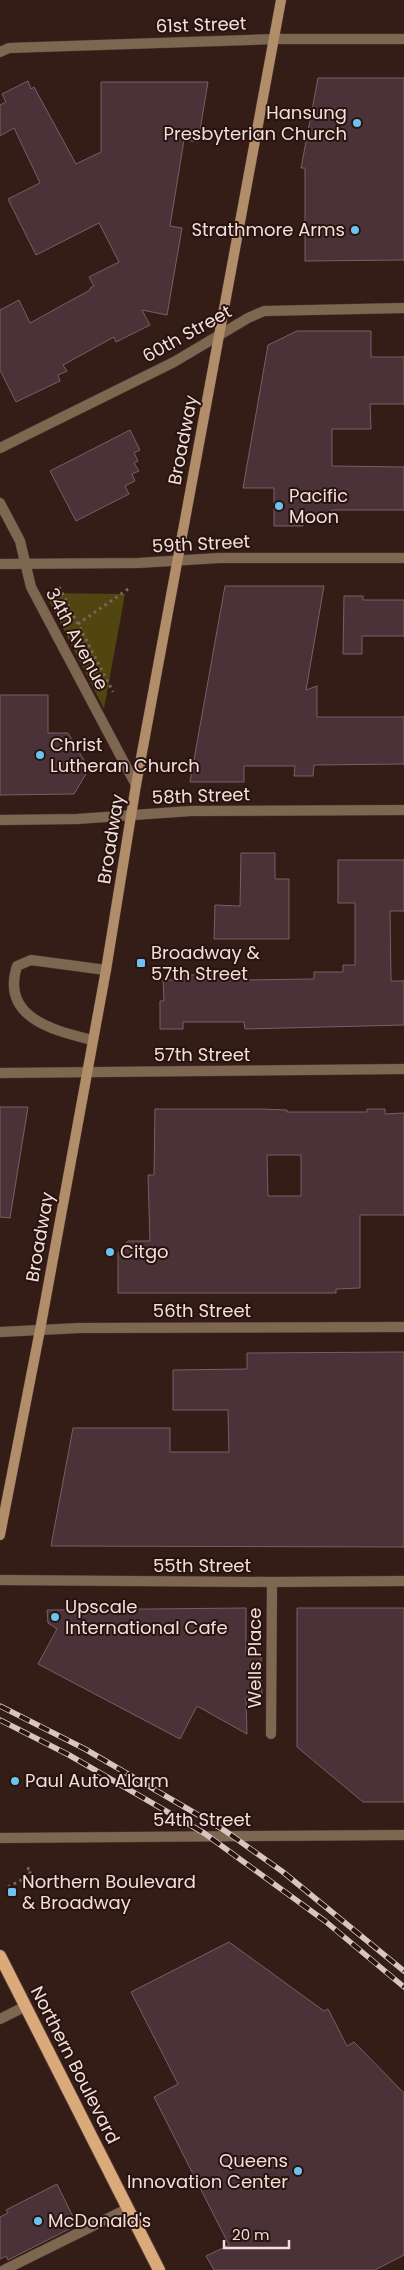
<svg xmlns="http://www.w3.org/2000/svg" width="404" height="2270" font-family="Poppins,sans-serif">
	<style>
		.green { fill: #514610 }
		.building { fill: #4b3138; stroke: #7a5e65; fill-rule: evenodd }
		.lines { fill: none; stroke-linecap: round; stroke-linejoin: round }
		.service-casing { stroke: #4e3732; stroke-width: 11 }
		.minor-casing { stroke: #4e3732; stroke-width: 11 }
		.secondary-casing { stroke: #4e3732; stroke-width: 11 }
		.primary-casing { stroke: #4e3732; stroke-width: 14 }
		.path { stroke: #7b6561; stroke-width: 3; stroke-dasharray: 2.5 4; stroke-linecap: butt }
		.service { stroke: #7e6751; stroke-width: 10 }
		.minor { stroke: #7e6751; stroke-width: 10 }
		.secondary { stroke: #b28d69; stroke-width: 10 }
		.primary { stroke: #dbaa7b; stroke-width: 12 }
		.rail-casing { stroke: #d7c5c1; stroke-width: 5.5 }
		.rail { stroke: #29130e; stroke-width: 4; stroke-dasharray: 11; stroke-linecap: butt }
		.poi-dot { fill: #6cc3f2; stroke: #29130e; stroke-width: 2 }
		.labels { text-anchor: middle; stroke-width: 4; stroke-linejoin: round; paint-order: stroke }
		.street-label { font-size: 18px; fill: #f0dfdb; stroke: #29130e }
		.poi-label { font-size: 18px; fill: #f0dfdb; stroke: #29130e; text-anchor: start }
	</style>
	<rect width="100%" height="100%" fill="#341c17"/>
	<!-- green -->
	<path class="green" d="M 45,593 L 125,594 L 104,709 Z"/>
	<!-- building -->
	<g class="building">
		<path d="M 318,78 L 404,78 L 404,260 L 305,261 L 305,168 L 301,168 Z"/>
		<path d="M 28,81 L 31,89 L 34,87 L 76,164 L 101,152 L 101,82 L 208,82 L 198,142 L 184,140 L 170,226 L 182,228 L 167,315 L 142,310 L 150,325 L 116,342 L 114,337 L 63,365 L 67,371 L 58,375 L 60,381 L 16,402 L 0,370 L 0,310 L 19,300 L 30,323 L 90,290 L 90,288 L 94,286 L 89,277 L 119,262 L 99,223 L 36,255 L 8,199 L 40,183 L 14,128 L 0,136 L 0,105 L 6,102 L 2,94 Z"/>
		<path d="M 297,331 L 371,331 L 371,357 L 404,357 L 404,404 L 370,404 L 371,429 L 332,429 L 332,466 L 404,467 L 404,510 L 332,510 L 332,516 L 303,516 L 303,526 L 274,526 L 274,488 L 243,488 L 268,345 Z"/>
		<path d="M 130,430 L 140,450 L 134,453 L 138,461 L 134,463 L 139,471 L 132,474 L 135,481 L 125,486 L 129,494 L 76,521 L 50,471 Z"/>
		<path d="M 225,586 L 324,586 L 306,690 L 317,686 L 317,717 L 404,717 L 404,764 L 314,765 L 313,776 L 294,776 L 295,766 L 244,766 L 244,782 L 190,782 Z"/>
		<path d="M 344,596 L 363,596 L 363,600 L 404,600 L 404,636 L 362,636 L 362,654 L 343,654 Z"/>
		<path d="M 0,695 L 48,695 L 48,733 L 68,733 L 89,769 L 74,794 L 0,795 Z"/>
		<path d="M 241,853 L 275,853 L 275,879 L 289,879 L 289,939 L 214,939 L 215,905 L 240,906 Z"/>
		<path d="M 338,860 L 404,860 L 404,911 L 390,911 L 391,981 L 404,981 L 404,1025 L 245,1029 L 244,1022 L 183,1022 L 183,1029 L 160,1029 L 160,1001 L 164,1001 L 163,980 L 183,980 L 183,975 L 244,975 L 244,980 L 314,979 L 314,972 L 343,972 L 343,965 L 355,965 L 355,903 L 338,903 Z"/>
		<path d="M 0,1107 L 28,1107 L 10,1218 L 0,1217 Z"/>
		<path d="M 155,1109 L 262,1109 L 287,1110 L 287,1112 L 367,1112 L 367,1109 L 385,1109 L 385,1114 L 404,1113 L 404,1215 L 360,1215 L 360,1288 L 336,1289 L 336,1293 L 118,1293 L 118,1253 L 128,1241 L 150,1241 L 148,1175 L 154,1175 ZM 267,1155 L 301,1155 L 301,1196 L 268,1196 Z"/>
		<path d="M 404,1352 L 404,1547 L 51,1546 L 73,1428 L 170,1428 L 170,1452 L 229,1452 L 228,1410 L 173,1410 L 173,1370 L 247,1369 L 247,1353 Z"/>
		<path d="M 246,1608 L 246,1654 L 261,1653 L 262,1697 L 246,1697 L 247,1734 L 197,1706 L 180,1739 L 38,1664 L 57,1629 L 48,1623 L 47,1610 Z"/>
		<path d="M 297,1608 L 404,1608 L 404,1802 L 363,1802 L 297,1747 Z"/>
		<path d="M 229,1942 L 324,2011 L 328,2009 L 347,2046 L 354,2042 L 404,2093 L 404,2255 L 375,2270 L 214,2270 L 206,2256 L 229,2245 L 154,2097 L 178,2084 L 131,1992 Z"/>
		<path d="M 57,2184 L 77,2225 L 8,2260 L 6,2256 L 0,2259 L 0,2217 L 8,2213 L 6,2210 Z"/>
	</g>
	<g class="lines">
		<defs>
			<g id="service">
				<path d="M 92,1040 C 57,1031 0,1019 17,966 L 31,960 L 106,970"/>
				<path d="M 4,2270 L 127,2209"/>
			</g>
			<g id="minor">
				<path d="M 0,52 L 9,48 L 275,39 L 404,39"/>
				<path d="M 0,448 L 174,362 L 248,318 L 264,311 L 404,308"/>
				<path d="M 0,503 L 20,541 L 31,587 L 136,785"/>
				<path d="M 0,564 L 138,563 L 219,558 L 404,558"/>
				<path d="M 0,820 L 77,819 L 191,811 L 404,810"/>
				<path d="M 0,1073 L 404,1069"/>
				<path d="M 0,1332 L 79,1328 L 404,1327"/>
				<path d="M 0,1580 L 272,1582 L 404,1581"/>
				<path d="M 271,1734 L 272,1582"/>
				<path d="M 0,1838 L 404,1835"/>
				<path d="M 0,2019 L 26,2006"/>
			</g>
			<path id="secondary" d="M 0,1535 L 40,1330 L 106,970 L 136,785 L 281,0"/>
			<path id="primary" d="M 0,1956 L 159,2270"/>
		</defs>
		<!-- service casing -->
		<use href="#service" class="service-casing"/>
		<!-- minor casing -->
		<use href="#minor" class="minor-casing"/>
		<!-- secondary casing -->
		<use href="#secondary" class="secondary-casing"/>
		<!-- primary casing -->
		<use href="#primary" class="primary-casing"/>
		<!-- path -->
		<g class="path">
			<path d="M 59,587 L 113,692"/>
			<path d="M 78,624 L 131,587"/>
			<path d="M 8,1887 L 29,1876 L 31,1869 L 24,1868"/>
		</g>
		<!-- service -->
		<use href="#service" class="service"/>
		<!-- minor -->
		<use href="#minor" class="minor"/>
		<!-- secondary -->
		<use href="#secondary" class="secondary"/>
		<!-- primary -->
		<use href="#primary" class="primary"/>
		<defs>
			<g id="rail">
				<path d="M 0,1706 L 85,1749 L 224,1830 L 283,1872 L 404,1971"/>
				<path d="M 0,1720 L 69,1755 L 204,1833 L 325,1921 L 404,1987"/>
			</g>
		</defs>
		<!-- rail casing -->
		<use href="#rail" class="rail-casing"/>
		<!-- rail -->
		<use href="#rail" class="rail"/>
	</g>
	<!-- markers -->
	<g class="poi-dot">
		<circle cx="357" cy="123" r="5"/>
		<circle cx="355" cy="230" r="5"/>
		<circle cx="279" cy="506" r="5"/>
		<circle cx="40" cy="755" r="5"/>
		<rect x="136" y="958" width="10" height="10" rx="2.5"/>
		<circle cx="110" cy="1252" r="5"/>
		<circle cx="55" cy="1617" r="5"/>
		<circle cx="15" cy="1781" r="5"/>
		<rect x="7" y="1887" width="10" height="10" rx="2.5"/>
		<circle cx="298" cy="2171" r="5"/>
		<circle cx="38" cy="2221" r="5"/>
	</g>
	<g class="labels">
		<!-- street labels -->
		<g class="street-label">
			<text transform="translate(201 25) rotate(-2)" y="6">61st Street</text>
			<text transform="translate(187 334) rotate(-29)" y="6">60th Street</text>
			<text transform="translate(183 440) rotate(-79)" y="6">Broadway</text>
			<text transform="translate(201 544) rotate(-3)" y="6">59th Street</text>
			<text transform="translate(77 639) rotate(62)" y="6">34th Avenue</text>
			<text transform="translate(201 796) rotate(-2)" y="6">58th Street</text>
			<text transform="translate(111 839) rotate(-81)" y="6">Broadway</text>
			<text x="202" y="1061">57th Street</text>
			<text transform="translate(40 1237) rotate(-80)" y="6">Broadway</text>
			<text x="202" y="1317">56th Street</text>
			<text x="202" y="1572">55th Street</text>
			<text transform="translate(255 1658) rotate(-90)" y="6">Wells Place</text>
			<text x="202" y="1826">54th Street</text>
			<text transform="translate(75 2065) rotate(63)" y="6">Northern Boulevard</text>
		</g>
		<!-- poi labels -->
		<g class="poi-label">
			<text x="347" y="119" text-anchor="end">Hansung<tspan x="347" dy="21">Presbyterian Church</tspan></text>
			<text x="345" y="236" text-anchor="end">Strathmore Arms</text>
			<text x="289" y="502">Pacific<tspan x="289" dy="21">Moon</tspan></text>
			<text x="50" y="751">Christ<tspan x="50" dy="21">Lutheran Church</tspan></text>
			<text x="151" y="959">Broadway &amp;<tspan x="151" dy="21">57th Street</tspan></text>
			<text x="120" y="1258">Citgo</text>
			<text x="65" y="1613">Upscale<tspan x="65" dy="21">International Cafe</tspan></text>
			<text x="25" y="1787">Paul Auto Alarm</text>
			<text x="22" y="1888">Northern Boulevard<tspan x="22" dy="21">&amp; Broadway</tspan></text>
			<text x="288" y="2167" text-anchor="end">Queens<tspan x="288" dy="21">Innovation Center</tspan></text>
			<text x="48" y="2227">McDonald's</text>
		</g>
	</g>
	<!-- scale -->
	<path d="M224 2240v8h65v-8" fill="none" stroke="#f0dfdb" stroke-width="2.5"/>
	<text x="232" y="2240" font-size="15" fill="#f0dfdb" stroke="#29130e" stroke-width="4" paint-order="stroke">20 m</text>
</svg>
